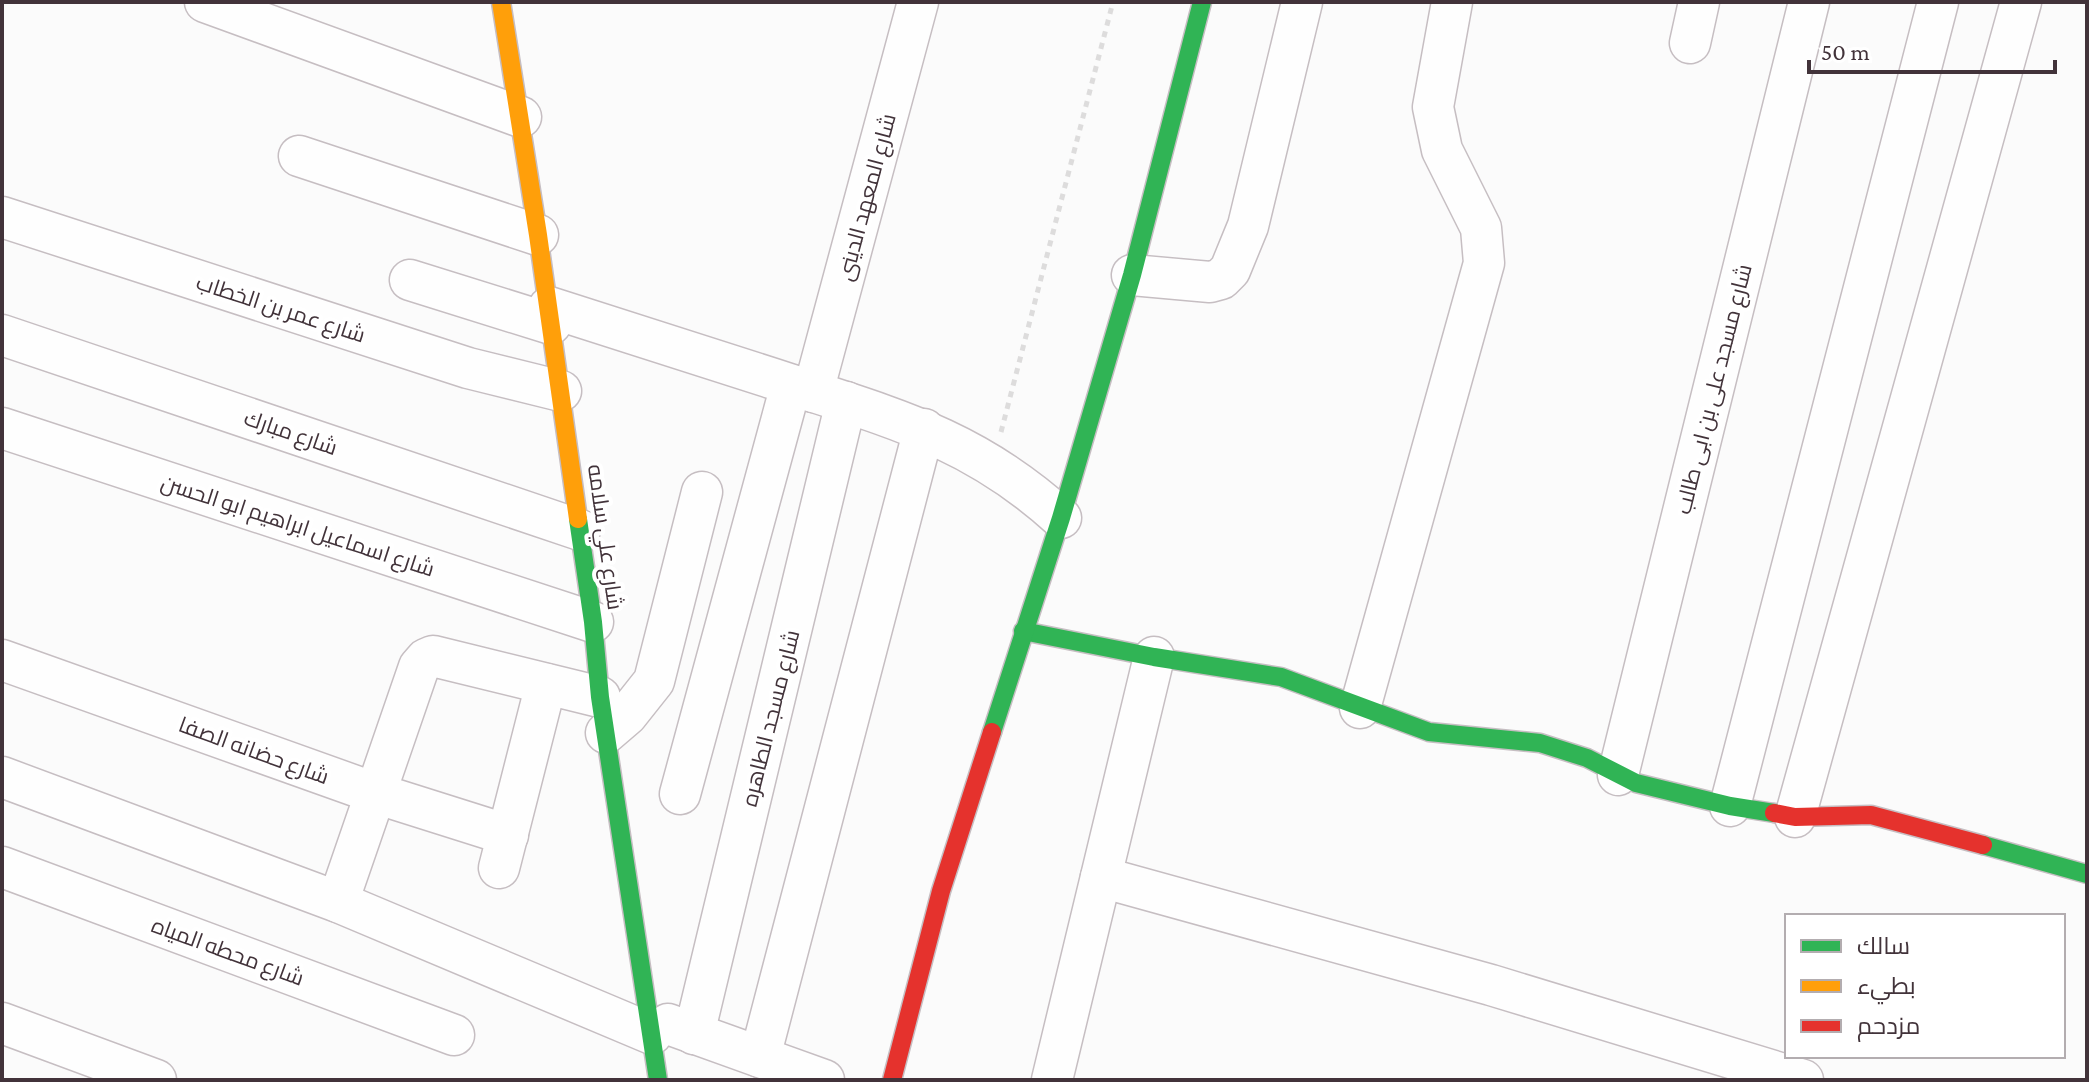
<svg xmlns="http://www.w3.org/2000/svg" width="2089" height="1082" font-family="'Crimson Pro',Cairo,serif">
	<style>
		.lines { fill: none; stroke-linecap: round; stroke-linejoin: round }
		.street-casing { stroke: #c6bec2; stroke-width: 43 }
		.fast-casing { stroke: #c6bec2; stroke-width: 21 }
		.slow-casing { stroke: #c6bec2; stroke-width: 21 }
		.jam-casing { stroke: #c6bec2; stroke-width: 21 }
		.path { stroke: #dddcdc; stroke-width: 5; stroke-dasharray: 6 6; stroke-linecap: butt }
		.street { stroke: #fefefe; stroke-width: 40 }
		.fast { stroke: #30b455; stroke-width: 18 }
		.slow { stroke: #ff9f0a; stroke-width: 18 }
		.jam { stroke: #e5322d; stroke-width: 18 }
		.labels { text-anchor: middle; stroke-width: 8; stroke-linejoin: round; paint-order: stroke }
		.street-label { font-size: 22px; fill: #42333a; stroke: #fff }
	</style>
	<rect width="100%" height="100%" fill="#fbfbfb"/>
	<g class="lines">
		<defs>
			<g id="street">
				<path d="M 205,2 L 521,117"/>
				<path d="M 1690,43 L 1699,2"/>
				<path d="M 299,156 L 538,235"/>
				<path d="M 2,217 L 468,368 L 561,391"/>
				<path d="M 1132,275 L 1210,282 L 1221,279 L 1230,270 L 1248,226 L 1302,2"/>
				<path d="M 410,280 L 551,324"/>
				<path d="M 549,307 C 624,331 699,355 774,379 C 886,416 971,436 1061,518"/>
				<path d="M 2,335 L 580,530"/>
				<path d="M 813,392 L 918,2"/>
				<path d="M 2,428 L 593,622"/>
				<path d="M 2,660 L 375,793 L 508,835"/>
				<path d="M 1360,708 L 1484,263 L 1481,228 L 1442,150 L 1433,107 L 1452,2"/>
				<path d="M 606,733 L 627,715 L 654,681 L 702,492"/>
				<path d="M 1618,775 L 1809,2"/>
				<path d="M 2,777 L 338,902 L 652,1034"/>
				<path d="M 680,794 L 791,385"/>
				<path d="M 1730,806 L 1938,2"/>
				<path d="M 1795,817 L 2021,2"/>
				<path d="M 2,867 L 454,1035"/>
				<path d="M 499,868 L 546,684"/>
				<path d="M 1101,877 L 1491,985 L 1803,1080"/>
				<path d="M 338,902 L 419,667 L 426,659 L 433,656 L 600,697"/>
				<path d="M 2,1023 L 156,1080"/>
				<path d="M 668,1024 L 824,1080"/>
				<path d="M 694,1034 L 846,402"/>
				<path d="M 760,1057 L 924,429"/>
				<path d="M 1052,1080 L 1154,657"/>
			</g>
			<g id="fast">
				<path d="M 578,519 L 593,622 L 600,697 L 658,1080"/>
				<path d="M 1023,631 L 1154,657 L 1281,677 L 1429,732 L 1540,743 L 1587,758 L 1636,783 L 1730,806 L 1774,813"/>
				<path d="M 992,732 L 1061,518 L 1132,275 L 1202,2"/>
				<path d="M 1983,845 L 2087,874"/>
			</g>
			<path id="slow" d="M 501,2 L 538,235 L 578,519"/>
			<g id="jam">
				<path d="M 1774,813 L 1795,817 L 1871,815 L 1983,845"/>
				<path d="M 892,1080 L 941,891 L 992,732"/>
			</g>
		</defs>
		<!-- street casing -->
		<use href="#street" class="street-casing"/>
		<!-- fast casing -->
		<use href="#fast" class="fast-casing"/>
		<!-- slow casing -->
		<use href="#slow" class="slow-casing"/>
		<!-- jam casing -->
		<use href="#jam" class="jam-casing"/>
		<!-- path -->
		<path class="path" d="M 1001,432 L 1113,2"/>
		<!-- street -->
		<use href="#street" class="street"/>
		<!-- fast -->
		<use href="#fast" class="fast"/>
		<!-- slow -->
		<use href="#slow" class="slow"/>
		<!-- jam -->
		<use href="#jam" class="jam"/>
	</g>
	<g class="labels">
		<!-- street labels -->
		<g class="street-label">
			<text transform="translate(866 197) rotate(-75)" y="8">شارع المعهد الدينى</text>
			<text transform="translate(281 308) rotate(18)" y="8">شارع عمر بن الخطاب</text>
			<text transform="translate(1713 389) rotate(-76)" y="8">شارع مسجد على بن ابى طالب</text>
			<text transform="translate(291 432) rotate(19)" y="8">شارع مبارك</text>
			<text transform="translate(298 525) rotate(18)" y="8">شارع اسماعيل ابراهيم ابو الحسن</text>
			<text transform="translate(606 537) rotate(82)" y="8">شارع علي سلامه</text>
			<text transform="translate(770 718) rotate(-76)" y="8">شارع مسجد الطاهره</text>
			<text transform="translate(254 750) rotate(20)" y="8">شارع حضانه الصفا</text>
			<text transform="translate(228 951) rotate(20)" y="8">شارع محطه المياه</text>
		</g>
	</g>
	<!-- border -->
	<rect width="2089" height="1082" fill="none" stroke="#42333a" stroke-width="8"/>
	<!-- legend -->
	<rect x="1785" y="914" width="280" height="144" fill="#ffffff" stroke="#b3adb0" stroke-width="2"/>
	<rect x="1801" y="940" width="40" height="12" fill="#30b455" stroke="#b3adb0" stroke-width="2"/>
	<text x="1857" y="954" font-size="24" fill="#42333a">سالك</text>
	<rect x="1801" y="980" width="40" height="12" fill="#ff9f0a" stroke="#b3adb0" stroke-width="2"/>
	<text x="1857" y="994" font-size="24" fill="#42333a">بطيء</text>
	<rect x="1801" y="1020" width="40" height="12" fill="#e5322d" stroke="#b3adb0" stroke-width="2"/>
	<text x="1857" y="1034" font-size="24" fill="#42333a">مزدحم</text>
	<!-- scale -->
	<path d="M1809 60v12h246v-12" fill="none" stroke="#42333a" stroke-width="4"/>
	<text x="1821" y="60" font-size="24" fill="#42333a" stroke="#ffffff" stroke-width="6" paint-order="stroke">50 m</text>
</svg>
